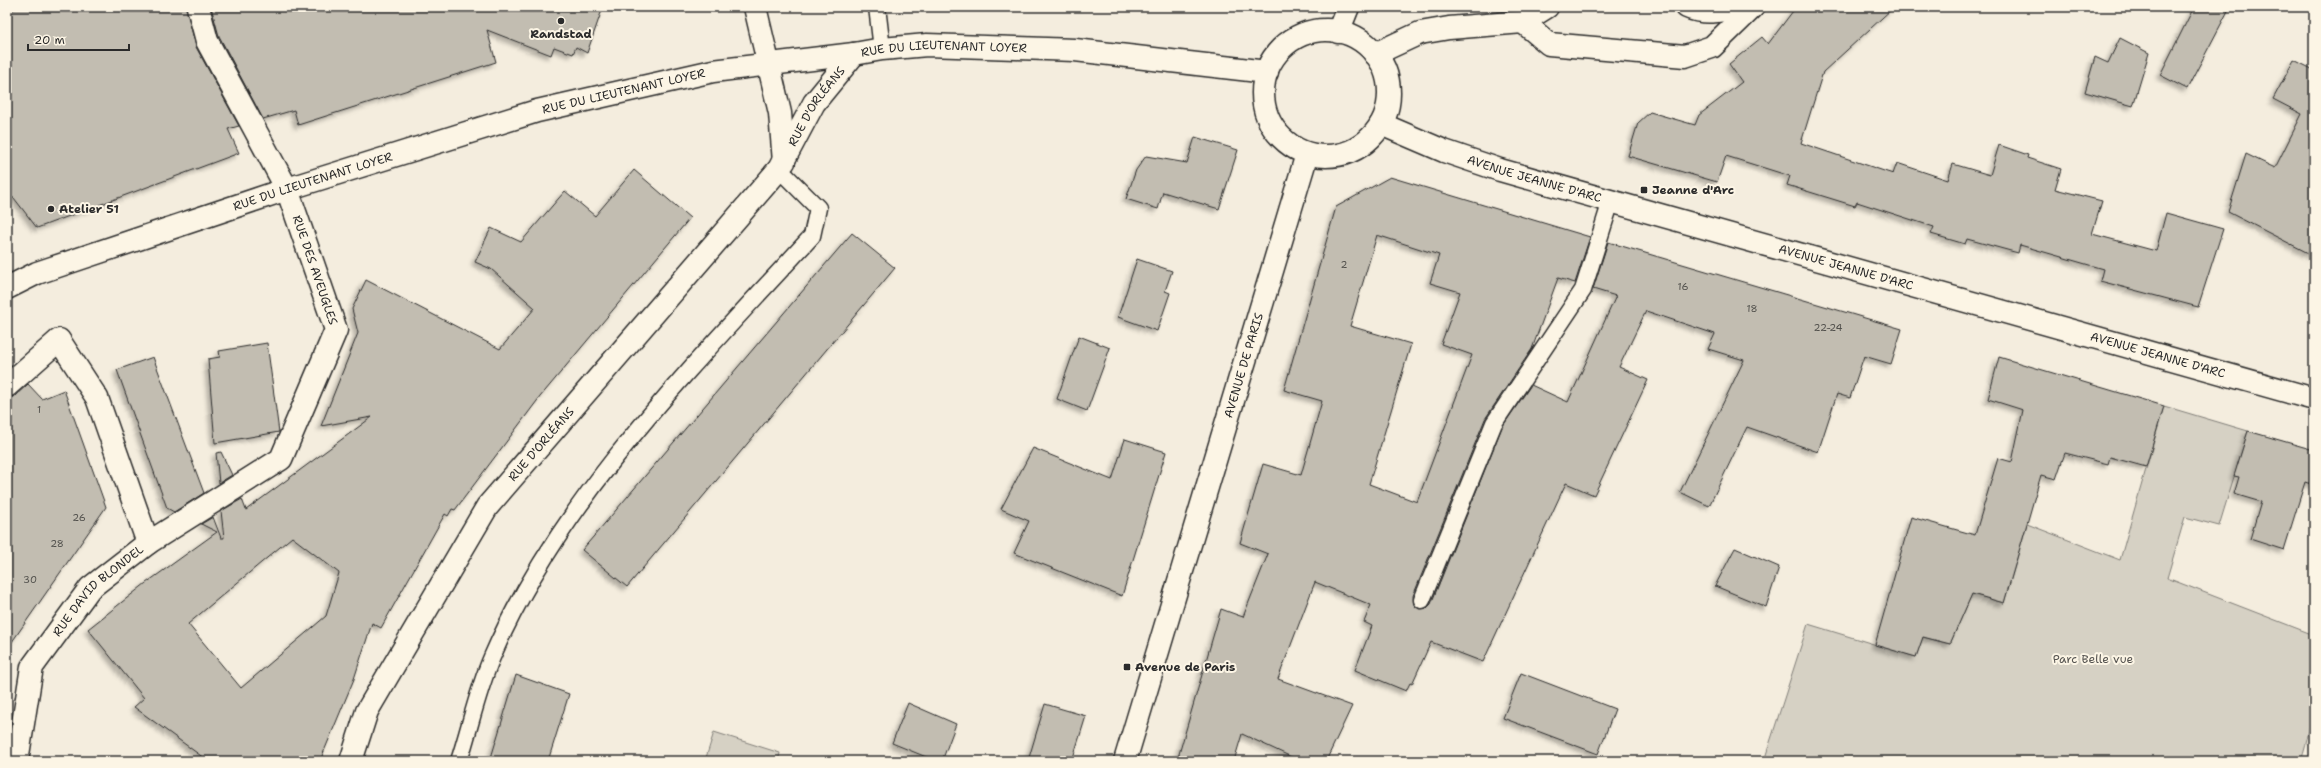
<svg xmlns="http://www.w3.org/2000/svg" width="2321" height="768" font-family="'Shantell Sans',sans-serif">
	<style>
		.green { fill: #d6d1c4; stroke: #807e78 }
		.building { fill: #c2bdb1; stroke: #2b2b2b; fill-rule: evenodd; filter: url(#shadow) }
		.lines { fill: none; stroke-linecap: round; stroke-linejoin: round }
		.service-casing { stroke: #2b2b2b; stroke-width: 19 }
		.minor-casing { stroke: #2b2b2b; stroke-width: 25 }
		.secondary-casing { stroke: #2b2b2b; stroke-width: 25 }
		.service { stroke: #fcf5e5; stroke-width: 16 }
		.minor { stroke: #fcf5e5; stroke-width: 22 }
		.secondary { stroke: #fcf5e5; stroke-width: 22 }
		.poi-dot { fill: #2b2b2b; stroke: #fcf5e5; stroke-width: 1.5 }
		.labels { text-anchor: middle; stroke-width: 4; stroke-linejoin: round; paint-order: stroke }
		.number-label { font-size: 10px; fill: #51504c }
		.poi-label { font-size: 12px; font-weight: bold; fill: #2b2b2b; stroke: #fcf5e5; text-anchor: start }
		.street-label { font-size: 12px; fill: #2b2b2b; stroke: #fcf5e5 }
		.park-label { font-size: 12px; fill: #565451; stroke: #fcf5e5 }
	</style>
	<defs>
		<filter id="shadow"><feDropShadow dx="-3.5" dy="3.5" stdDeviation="2" flood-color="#0004"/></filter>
	</defs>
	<rect width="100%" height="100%" fill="#f4edde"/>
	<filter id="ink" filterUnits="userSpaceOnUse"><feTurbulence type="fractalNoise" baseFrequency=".025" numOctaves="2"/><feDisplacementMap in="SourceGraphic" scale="8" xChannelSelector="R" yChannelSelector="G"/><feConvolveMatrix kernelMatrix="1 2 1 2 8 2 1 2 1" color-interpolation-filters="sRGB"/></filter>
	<g filter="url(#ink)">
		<!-- green -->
		<g class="green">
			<path d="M 2164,406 L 2248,431 L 2219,526 L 2185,517 L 2167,578 L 2314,635 C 2314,679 2315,720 2301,761 L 1764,761 L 1808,624 L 1916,657 L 1923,637 L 1950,644 L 1972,594 L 2004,603 L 2027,524 L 2120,560 Z"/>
			<path d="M 714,732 L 780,753 L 778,761 L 705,761 Z"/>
		</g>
		<!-- building -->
		<g class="building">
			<path d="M 21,7 L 186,7 L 196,47 L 239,126 L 228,129 L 239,153 L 37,228 L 14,198 L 7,198 L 7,11 Z"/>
			<path d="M 211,7 L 603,7 L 587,53 L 576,47 L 573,54 L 554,47 L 551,55 L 487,30 L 496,62 L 298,125 L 294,110 L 263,119 L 219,36 Z"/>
			<path d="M 1796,7 L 1894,7 L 1823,72 L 1801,143 L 1893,174 L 1897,163 L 1948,180 L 1953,164 L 1990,175 L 1999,145 L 2028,155 L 2027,158 L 2061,169 L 2055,189 L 2102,201 L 2092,234 L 2156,251 L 2166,213 L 2223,229 L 2198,307 L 2100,281 L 2103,269 L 2020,245 L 2018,253 L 1967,239 L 1965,244 L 1931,234 L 1934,227 L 1857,202 L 1855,206 L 1787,185 L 1790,176 L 1726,156 L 1717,182 L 1628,156 L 1638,123 L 1650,112 L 1695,125 L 1699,115 L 1742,82 L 1729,64 L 1762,37 L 1768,44 Z"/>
			<path d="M 2194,7 L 2230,7 L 2187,89 L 2160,75 Z"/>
			<path d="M 2120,38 L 2149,53 L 2133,106 L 2085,92 L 2095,57 L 2108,63 Z"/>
			<path d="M 2294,60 L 2314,70 L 2314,256 L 2228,212 L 2246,154 L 2275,168 L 2302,114 L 2273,99 Z"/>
			<path d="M 1195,137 L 1238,150 L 1219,209 L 1163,192 L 1158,209 L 1126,199 L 1136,170 L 1146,156 L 1187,163 Z"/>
			<path d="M 634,170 L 690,218 L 540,397 L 455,510 L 452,509 L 448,516 L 445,514 L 381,628 L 372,623 L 354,679 L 320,761 L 208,761 L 134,707 L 144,698 L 88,629 L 146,583 L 217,532 L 201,524 L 213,517 L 221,538 L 224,538 L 221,511 L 242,499 L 246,510 L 372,417 L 321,426 L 358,333 L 352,309 L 366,280 L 500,349 L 535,308 L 491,269 L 475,262 L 491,228 L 521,242 L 565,191 L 595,216 ZM 292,537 L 339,573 L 326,616 L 241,688 L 188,624 Z"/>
			<path d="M 1390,177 L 1590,237 L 1575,283 L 1558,278 L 1532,349 L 1485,419 L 1413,596 L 1414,605 L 1419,609 L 1427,608 L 1431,604 L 1502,427 L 1531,385 L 1568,402 L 1616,296 L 1593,289 L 1608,242 L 1902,329 L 1891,364 L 1864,356 L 1850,398 L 1837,394 L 1818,452 L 1747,427 L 1709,506 L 1680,492 L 1744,360 L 1708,349 L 1715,334 L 1646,311 L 1619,367 L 1648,380 L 1594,495 L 1566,483 L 1483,662 L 1431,642 L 1412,684 L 1410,683 L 1406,691 L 1355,670 L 1372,626 L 1364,622 L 1371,605 L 1315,582 L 1278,679 L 1352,706 L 1326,761 L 1300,761 L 1242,734 L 1234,761 L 1177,761 L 1221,609 L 1243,617 L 1268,554 L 1240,543 L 1263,464 L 1301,475 L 1322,401 L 1284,390 L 1336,207 ZM 1377,235 L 1439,255 L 1430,283 L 1460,292 L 1441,344 L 1472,355 L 1417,502 L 1369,484 L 1411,344 L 1350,326 Z"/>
			<path d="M 852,233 L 895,268 L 627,587 L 582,550 Z"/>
			<path d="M 1137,259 L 1172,271 L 1165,291 L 1170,293 L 1157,331 L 1118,317 Z"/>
			<path d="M 1079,336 L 1110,348 L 1087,411 L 1057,399 Z"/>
			<path d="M 267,343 L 279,432 L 215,443 L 208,359 L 220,357 L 219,351 Z"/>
			<path d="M 153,357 L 204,493 L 174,512 L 167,508 L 117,370 Z"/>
			<path d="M 1999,357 L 2164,406 L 2146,467 L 2110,457 L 2108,464 L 2065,453 L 2056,479 L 2041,475 L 2004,603 L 1972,594 L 1950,644 L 1923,637 L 1916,657 L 1875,645 L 1911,517 L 1975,535 L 1998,458 L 2012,462 L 2023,410 L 1988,399 Z"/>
			<path d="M 28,384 L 42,399 L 64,390 L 106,507 L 7,649 L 7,398 L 15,396 Z"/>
			<path d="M 2248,431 L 2314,450 L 2314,485 L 2305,482 L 2284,550 L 2250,539 L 2261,502 L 2234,494 L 2239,477 L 2234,476 Z"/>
			<path d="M 1125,439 L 1166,452 L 1122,596 L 1014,553 L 1029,521 L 1001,509 L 1033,448 L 1112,480 Z"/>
			<path d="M 221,452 L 232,475 L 219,483 L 216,453 Z"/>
			<path d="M 1735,548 L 1779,567 L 1766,607 L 1715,586 Z"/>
			<path d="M 1521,673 L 1615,709 L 1598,754 L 1503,718 Z"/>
			<path d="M 516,675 L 569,694 L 548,761 L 490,761 Z"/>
			<path d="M 908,703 L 956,724 L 942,761 L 936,761 L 892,743 Z"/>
			<path d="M 1045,704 L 1086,716 L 1072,761 L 1028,761 Z"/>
		</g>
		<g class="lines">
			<defs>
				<g id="service">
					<path d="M 877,7 L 882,49"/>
					<path d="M 1422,600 L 1494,423 L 1583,290 L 1611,201"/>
					<path d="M 459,761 C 470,727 478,689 492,657 C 562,495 695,364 812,236 L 818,208 L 779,169"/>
				</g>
				<g id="minor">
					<path d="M 755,7 L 780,113 L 784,162"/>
					<path d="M 1687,7 C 1704,15 1721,11 1739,7"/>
					<path d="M 1523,22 L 1549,44 L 1685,56 L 1712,47 L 1753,7"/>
					<path d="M 7,386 L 59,340 L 97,398 L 148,543"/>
					<path id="s1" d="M 17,761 L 32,667 L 90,588 L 148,543 L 281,459 L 336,330 L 287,189 L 207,41 L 198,7"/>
					<path id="s2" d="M 351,761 L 367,711 L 487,507 L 779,169 L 814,103 L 854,54"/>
				</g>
				<g id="secondary">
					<circle cx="1326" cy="93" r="63"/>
					<path d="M 1338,32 L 1348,7"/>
					<path d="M 1375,54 L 1420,33 L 1449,28 L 1523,22 L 1547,7"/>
					<path id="s3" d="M 1381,124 L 1444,151 L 1500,170 L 2314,399"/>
					<path id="s4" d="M 7,288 L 37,273 L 287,189 L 537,111 L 713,71 L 854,54 L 882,49 L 927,45 L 1075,50 L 1267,72"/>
					<path id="s5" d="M 1125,761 L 1307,154"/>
				</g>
			</defs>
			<!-- service casing -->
			<use href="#service" class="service-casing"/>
			<!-- minor casing -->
			<use href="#minor" class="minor-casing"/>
			<!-- secondary casing -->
			<use href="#secondary" class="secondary-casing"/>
			<!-- service -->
			<use href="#service" class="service"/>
			<!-- minor -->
			<use href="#minor" class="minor"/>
			<!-- secondary -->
			<use href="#secondary" class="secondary"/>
		</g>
	</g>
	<!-- markers -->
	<g class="poi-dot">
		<circle cx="561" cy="21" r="4"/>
		<rect x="1640" y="186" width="8" height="8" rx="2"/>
		<circle cx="51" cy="209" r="4"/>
		<rect x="1123" y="663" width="8" height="8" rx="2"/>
	</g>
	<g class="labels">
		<!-- number labels -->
		<g class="number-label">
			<text x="1344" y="268">2</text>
			<text x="1683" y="290">16</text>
			<text x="1752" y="312">18</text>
			<text x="1828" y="331">22-24</text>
			<text x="39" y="413">1</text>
			<text x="79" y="521">26</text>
			<text x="57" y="547">28</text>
			<text x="30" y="583">30</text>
		</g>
		<!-- poi labels -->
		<g class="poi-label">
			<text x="561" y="38" text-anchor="middle">Randstad</text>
			<text x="1652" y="194">Jeanne d'Arc</text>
			<text x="59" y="213">Atelier 51</text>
			<text x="1135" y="671">Avenue de Paris</text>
		</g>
		<!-- street labels -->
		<g class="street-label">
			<text dy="4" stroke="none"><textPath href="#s4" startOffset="972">RUE DU LIEUTENANT LOYER</textPath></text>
			<text dy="4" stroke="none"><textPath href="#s4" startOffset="648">RUE DU LIEUTENANT LOYER</textPath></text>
			<text dy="4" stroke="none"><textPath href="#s2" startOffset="809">RUE D'ORLÉANS</textPath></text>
			<text dy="4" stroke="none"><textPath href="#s3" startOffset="163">AVENUE JEANNE D'ARC</textPath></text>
			<text dy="4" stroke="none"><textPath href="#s4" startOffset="324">RUE DU LIEUTENANT LOYER</textPath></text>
			<text dy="4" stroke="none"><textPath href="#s3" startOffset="487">AVENUE JEANNE D'ARC</textPath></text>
			<text transform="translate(315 270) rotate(71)" y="4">RUE DES AVEUGLES</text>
			<text dy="4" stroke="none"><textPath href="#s3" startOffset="811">AVENUE JEANNE D'ARC</textPath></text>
			<text dy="4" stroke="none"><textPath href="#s5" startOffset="413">AVENUE DE PARIS</textPath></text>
			<text dy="4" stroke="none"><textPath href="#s2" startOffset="372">RUE D'ORLÉANS</textPath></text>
			<text dy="4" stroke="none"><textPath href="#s1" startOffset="197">RUE DAVID BLONDEL</textPath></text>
		</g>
		<!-- park labels -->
		<g class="park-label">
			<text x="2093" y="663">Parc Belle vue</text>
		</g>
	</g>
	<!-- margin -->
	<rect width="2321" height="768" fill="none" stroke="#fcf5e5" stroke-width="24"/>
	<rect x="12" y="12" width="2297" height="744" fill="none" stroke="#2b2b2b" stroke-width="1.5" filter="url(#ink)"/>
	<!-- scale -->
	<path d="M28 44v6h101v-6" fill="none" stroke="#2b2b2b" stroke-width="2"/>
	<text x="34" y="44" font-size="12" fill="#2b2b2b" stroke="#fcf5e5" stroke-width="3" paint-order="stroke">20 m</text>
</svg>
